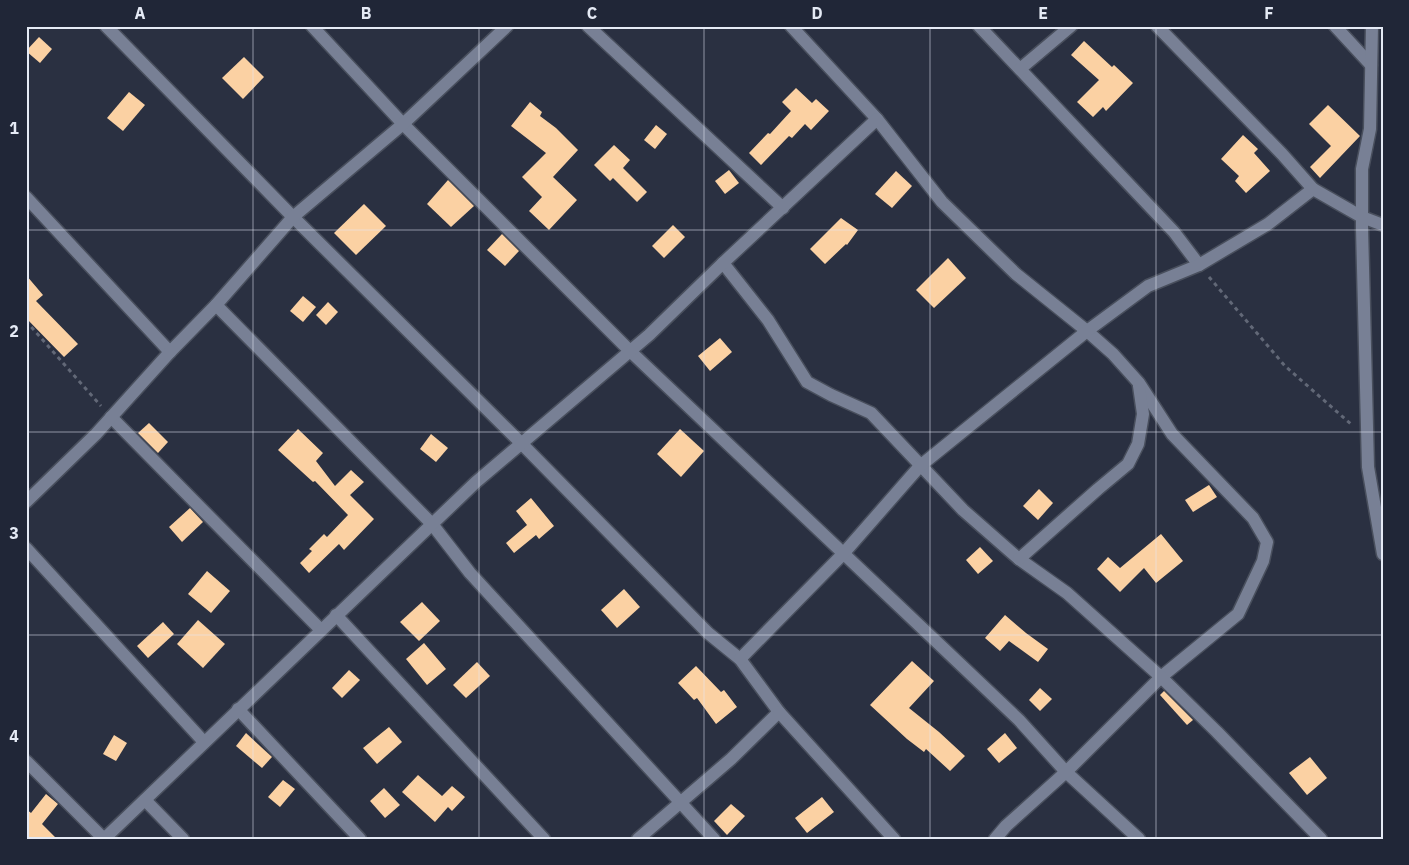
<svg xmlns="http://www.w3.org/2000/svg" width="1409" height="865" font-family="'IBM Plex Sans',sans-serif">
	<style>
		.building { fill: #fbd1a3 }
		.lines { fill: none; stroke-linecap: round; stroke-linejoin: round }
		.street-casing { stroke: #494f5d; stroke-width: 15 }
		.path { stroke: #626877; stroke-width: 3; stroke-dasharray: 4 4; stroke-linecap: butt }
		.street { stroke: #788095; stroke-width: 12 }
		.grid { fill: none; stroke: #e5eaf5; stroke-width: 1; stroke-opacity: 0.55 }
		.neatline { fill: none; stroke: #e5eaf5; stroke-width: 2 }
		.grid-label { font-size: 16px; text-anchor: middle; font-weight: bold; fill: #e5eaf5 }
	</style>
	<rect width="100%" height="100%" fill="#2a3041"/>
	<!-- building -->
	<g class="building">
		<path d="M 39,37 L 52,49 L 40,63 L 26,51 Z"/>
		<path d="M 1084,41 L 1112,67 L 1114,65 L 1133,83 L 1106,111 L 1103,107 L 1093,117 L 1077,102 L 1099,80 L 1071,55 Z"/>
		<path d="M 244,57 L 264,77 L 243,99 L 222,78 Z"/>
		<path d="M 796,88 L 812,103 L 816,99 L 829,111 L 811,130 L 805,124 L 792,138 L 789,136 L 761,165 L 749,153 L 768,133 L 770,134 L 791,111 L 782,102 Z"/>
		<path d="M 129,92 L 145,105 L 123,131 L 107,118 Z"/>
		<path d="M 530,102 L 542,112 L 540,116 L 556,128 L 578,150 L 553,177 L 577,200 L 549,230 L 529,211 L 542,197 L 522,177 L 546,153 L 511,126 Z"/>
		<path d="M 1328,105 L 1360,136 L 1320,178 L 1310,167 L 1331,146 L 1309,124 Z"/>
		<path d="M 656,125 L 667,134 L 655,149 L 644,140 Z"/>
		<path d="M 1243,135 L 1258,149 L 1254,153 L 1270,171 L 1246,193 L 1235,181 L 1239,176 L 1221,159 Z"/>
		<path d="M 614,145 L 630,160 L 623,168 L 647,192 L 637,202 L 613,178 L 610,181 L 594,165 Z"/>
		<path d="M 729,170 L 739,183 L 725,194 L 715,181 Z"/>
		<path d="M 896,171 L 912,186 L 892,208 L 875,194 Z"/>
		<path d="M 448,180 L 474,206 L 451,227 L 427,204 Z"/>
		<path d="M 364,204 L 386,226 L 356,255 L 334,233 Z"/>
		<path d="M 841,218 L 858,230 L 847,245 L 846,244 L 825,264 L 810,249 Z"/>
		<path d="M 673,225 L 685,237 L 664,258 L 652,246 Z"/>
		<path d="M 502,234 L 519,251 L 505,266 L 487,250 Z"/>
		<path d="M 948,258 L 966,278 L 934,308 L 916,290 Z"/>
		<path d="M 26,275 L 43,295 L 36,301 L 78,344 L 64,357 L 26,318 Z"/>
		<path d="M 303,296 L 316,307 L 303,322 L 290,311 Z"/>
		<path d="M 328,302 L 338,312 L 326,325 L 316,315 Z"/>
		<path d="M 720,338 L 732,352 L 710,371 L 698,356 Z"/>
		<path d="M 149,423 L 168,442 L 158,453 L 138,433 Z"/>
		<path d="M 298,429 L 323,453 L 316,461 L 335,486 L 351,470 L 364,482 L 350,495 L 374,519 L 344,550 L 339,544 L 309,573 L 300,563 L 312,551 L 309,549 L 324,534 L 327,537 L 348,515 L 315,481 L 313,482 L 278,450 Z"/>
		<path d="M 680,429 L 704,451 L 681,477 L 657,454 Z"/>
		<path d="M 431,434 L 448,448 L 436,462 L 420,449 Z"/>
		<path d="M 1209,485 L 1217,497 L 1193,512 L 1185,500 Z"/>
		<path d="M 1039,489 L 1053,503 L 1038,520 L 1023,506 Z"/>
		<path d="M 531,498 L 554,526 L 539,539 L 536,535 L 514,553 L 506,543 L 527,525 L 516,511 Z"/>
		<path d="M 190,508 L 203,522 L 182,542 L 169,527 Z"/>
		<path d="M 1161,534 L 1183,561 L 1156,583 L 1144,568 L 1120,592 L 1097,569 L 1108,557 L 1120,568 Z"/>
		<path d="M 980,547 L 993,561 L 978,574 L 966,560 Z"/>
		<path d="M 207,571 L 230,591 L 211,613 L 188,594 Z"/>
		<path d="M 624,589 L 640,607 L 617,628 L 601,610 Z"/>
		<path d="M 422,602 L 440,621 L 419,641 L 400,622 Z"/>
		<path d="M 1005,615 L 1026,633 L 1048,649 L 1038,662 L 1009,641 L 1000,651 L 985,638 Z"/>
		<path d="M 198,620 L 225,644 L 203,668 L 177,644 Z"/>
		<path d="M 163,622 L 174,634 L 148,658 L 137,646 Z"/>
		<path d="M 424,643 L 446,669 L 427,685 L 406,659 Z"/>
		<path d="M 912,661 L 934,681 L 909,708 L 939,732 L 965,756 L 950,771 L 926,749 L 924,752 L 907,739 L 870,705 Z"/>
		<path d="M 477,662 L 490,676 L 466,698 L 453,685 Z"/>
		<path d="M 696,666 L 721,692 L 724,690 L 737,707 L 716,724 L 697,698 L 694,700 L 678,683 Z"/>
		<path d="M 349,670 L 360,680 L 342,698 L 332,688 Z"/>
		<path d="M 1040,688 L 1052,699 L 1040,711 L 1029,700 Z"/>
		<path d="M 1164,691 L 1193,720 L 1187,725 L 1160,695 Z"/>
		<path d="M 389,727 L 402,742 L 377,764 L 363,748 Z"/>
		<path d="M 246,733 L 272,757 L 262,768 L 236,746 Z"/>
		<path d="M 1005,733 L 1017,748 L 999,763 L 987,749 Z"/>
		<path d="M 114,735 L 127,743 L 116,761 L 103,754 Z"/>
		<path d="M 1310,757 L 1327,778 L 1307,795 L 1289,773 Z"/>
		<path d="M 418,775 L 442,796 L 452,786 L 465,797 L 452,811 L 448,807 L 435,822 L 402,792 Z"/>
		<path d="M 283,780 L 295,789 L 280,807 L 268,797 Z"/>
		<path d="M 384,788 L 400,805 L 385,818 L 370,801 Z"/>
		<path d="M 46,794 L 58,804 L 42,824 L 57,839 L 26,839 L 26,809 L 31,813 Z"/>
		<path d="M 822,797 L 834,812 L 807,833 L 795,818 Z"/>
		<path d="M 731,804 L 745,816 L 727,835 L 714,821 Z"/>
	</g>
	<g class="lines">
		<defs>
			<g id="street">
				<path d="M 106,26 L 293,217 L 521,443 L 708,633 L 740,659 L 779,712 L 731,759 L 638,839"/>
				<path d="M 312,26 L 403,124 L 630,351 L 1019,720 L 1066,772 L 1139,839"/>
				<path d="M 588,26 L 783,208"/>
				<path d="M 791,26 L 877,119 L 942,202 L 1016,274 L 1087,331 L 1113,354 L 1139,383 L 1172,434 L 1253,518 L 1267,542 L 1263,561 L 1238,614 L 1161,677 L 1066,772 L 1006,826 L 995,839"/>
				<path d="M 979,26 L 1174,232 L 1199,265"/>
				<path d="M 1157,26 L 1282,154 L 1313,189"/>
				<path d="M 1335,26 L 1371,65"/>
				<path d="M 1372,26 L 1370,129 L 1362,169 L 1362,228 L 1368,467 L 1383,554"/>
				<path d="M 1020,69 L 1071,26"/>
				<path d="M 26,197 L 170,352"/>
				<path d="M 723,263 L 768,320 L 807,382 L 831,395 L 871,413 L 963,510 L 1019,559 L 1067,593 L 1161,677 L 1217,732 L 1321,839"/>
				<path d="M 216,305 L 432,524 L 470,573 L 714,839"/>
				<path d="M 111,417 L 321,630"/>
				<path d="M 26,502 L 96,434 L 170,352 L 216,305 L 293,217 L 403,124 L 507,26"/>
				<path d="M 26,548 L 204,742"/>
				<path d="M 1019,559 L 1098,489 L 1128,464 L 1138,444 L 1143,414 L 1139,386"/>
				<path d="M 336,615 L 544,839"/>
				<path d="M 740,659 L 843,554 L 920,466 L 1087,331 L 1148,286 L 1199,265 L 1268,224 L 1313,189 L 1362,217 L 1383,225"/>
				<path d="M 238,709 L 360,839"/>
				<path d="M 779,712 L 894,839"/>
				<path d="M 26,761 L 104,839"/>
				<path d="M 145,800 L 183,839"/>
				<path d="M 104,839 L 476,482 L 649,335 L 723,263 L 877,119"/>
			</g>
		</defs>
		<!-- street casing -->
		<use href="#street" class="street-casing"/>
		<!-- path -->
		<g class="path">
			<path d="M 1209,277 L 1285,366 L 1352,425"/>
			<path d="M 26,321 L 101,406"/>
		</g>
		<!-- street -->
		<use href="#street" class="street"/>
	</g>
	<!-- grid -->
	<path class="grid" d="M 253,26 L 253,839M 479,26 L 479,839M 704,26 L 704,839M 930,26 L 930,839M 1156,26 L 1156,839M 26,230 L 1383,230M 26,432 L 1383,432M 26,635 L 1383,635"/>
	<!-- border -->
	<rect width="1409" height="865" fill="none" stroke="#202637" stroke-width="55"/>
	<rect x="28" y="28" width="1354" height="810" class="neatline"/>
	<g class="grid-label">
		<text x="140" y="19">A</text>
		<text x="366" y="19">B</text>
		<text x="592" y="19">C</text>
		<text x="817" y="19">D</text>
		<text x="1043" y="19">E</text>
		<text x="1269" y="19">F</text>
		<text x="14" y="134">1</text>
		<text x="14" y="337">2</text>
		<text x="14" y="539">3</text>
		<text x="14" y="742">4</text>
	</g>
</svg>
